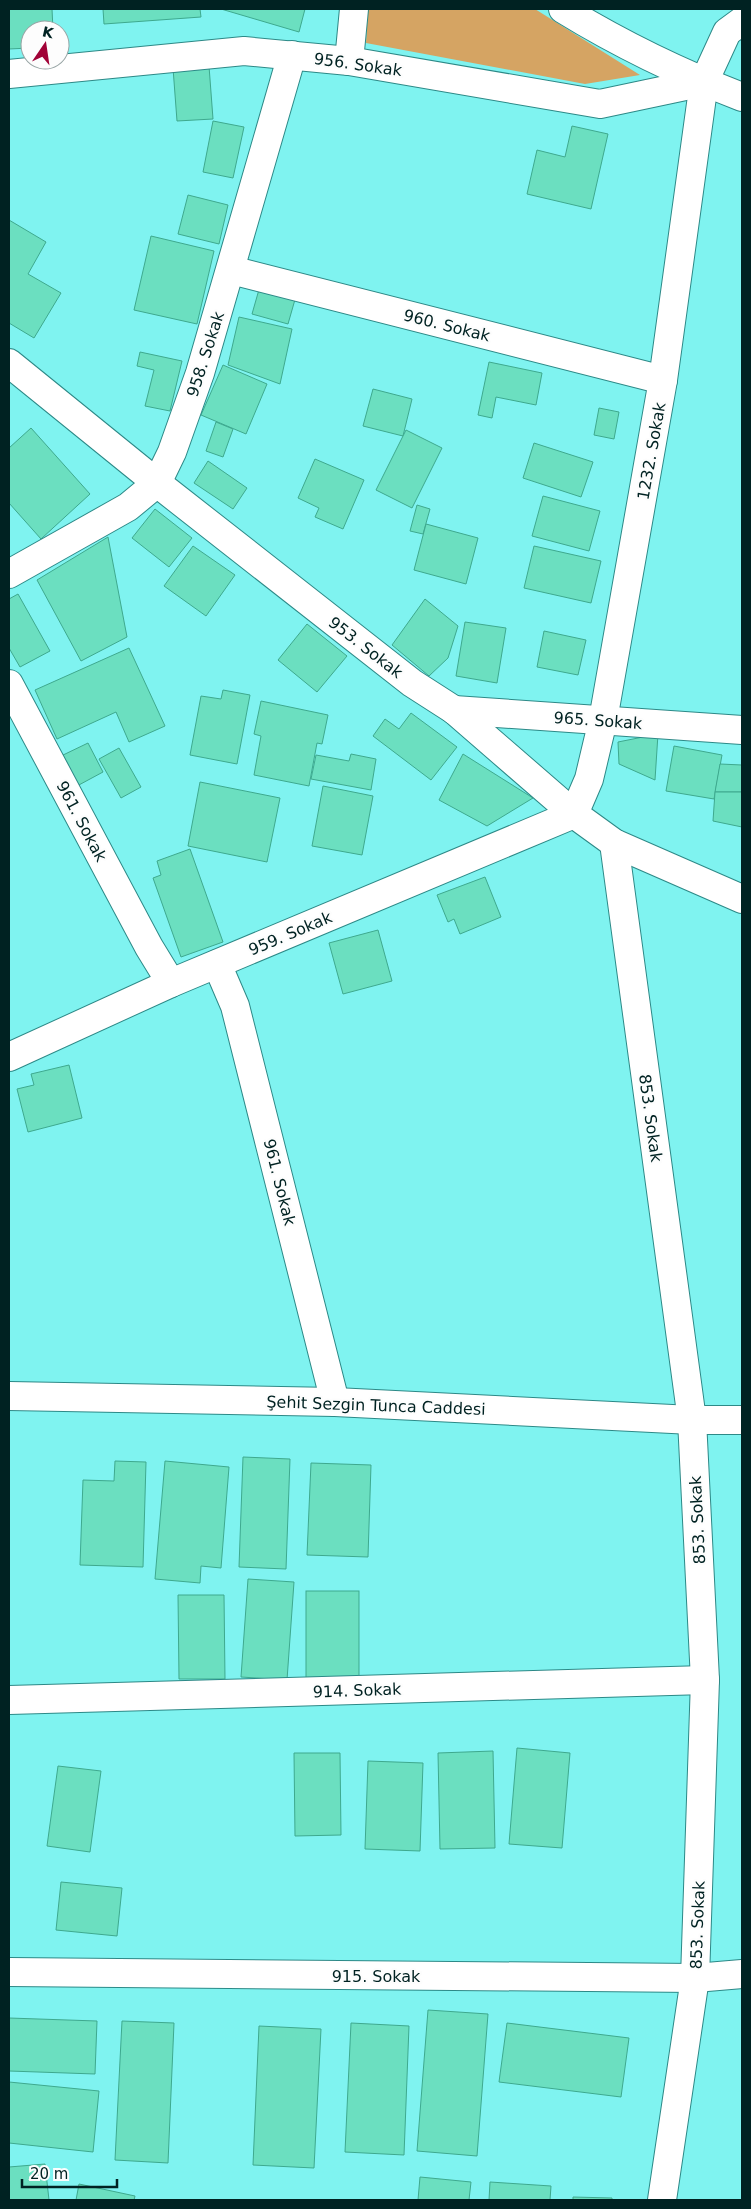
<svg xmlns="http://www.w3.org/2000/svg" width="751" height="2209" font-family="'DejaVu Sans',sans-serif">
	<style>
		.green { fill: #d5a463 }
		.building { fill: #6bdfc0; stroke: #3ea98e }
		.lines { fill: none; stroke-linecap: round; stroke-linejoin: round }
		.street-casing { stroke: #2d8987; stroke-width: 30 }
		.secondary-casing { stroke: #2d8987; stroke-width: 30 }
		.street { stroke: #fff; stroke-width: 28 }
		.secondary { stroke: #fff; stroke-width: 28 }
		.labels { text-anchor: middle; stroke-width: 4.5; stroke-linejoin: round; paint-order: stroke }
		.street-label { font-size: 16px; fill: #022; stroke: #fdfdfd }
	</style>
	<rect width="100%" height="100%" fill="#7ff3f0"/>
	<!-- green -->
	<path class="green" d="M 368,9 L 535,9 L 640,75 L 585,84 L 366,43 Z"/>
	<!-- building -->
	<g class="building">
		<path d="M 9,9 L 52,9 L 53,30 L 30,30 L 30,48 L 9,49 Z"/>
		<path d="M 103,9 L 200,9 L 201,17 L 104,24 Z"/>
		<path d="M 221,9 L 305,9 L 299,32 Z"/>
		<path d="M 209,66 L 213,119 L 177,121 L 173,68 Z"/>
		<path d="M 213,121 L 244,127 L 233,178 L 203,172 Z"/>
		<path d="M 572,126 L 608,134 L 591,209 L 527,194 L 537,150 L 565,157 Z"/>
		<path d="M 188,195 L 228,205 L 219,244 L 178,234 Z"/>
		<path d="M 9,220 L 46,242 L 28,274 L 61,293 L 34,338 L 9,323 Z"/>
		<path d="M 151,236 L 214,251 L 197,324 L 134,310 Z"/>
		<path d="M 260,286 L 296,296 L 288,324 L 252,314 Z"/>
		<path d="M 239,317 L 292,329 L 280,384 L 228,365 Z"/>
		<path d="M 140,352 L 182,361 L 170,411 L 145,406 L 154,370 L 137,366 Z"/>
		<path d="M 489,362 L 542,373 L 536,405 L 496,397 L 492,418 L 478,415 Z"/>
		<path d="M 223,365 L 267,384 L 246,434 L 201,415 Z"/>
		<path d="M 373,389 L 412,399 L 403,436 L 363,426 Z"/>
		<path d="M 599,408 L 619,412 L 614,439 L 594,435 Z"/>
		<path d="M 216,422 L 233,429 L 223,457 L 206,451 Z"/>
		<path d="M 31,428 L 90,494 L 41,539 L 9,503 L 9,448 Z"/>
		<path d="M 406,430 L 442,448 L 412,508 L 376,490 Z"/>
		<path d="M 534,443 L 593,462 L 581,497 L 523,478 Z"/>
		<path d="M 315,459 L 364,480 L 343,529 L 315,517 L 319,508 L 298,498 Z"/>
		<path d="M 208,461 L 247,488 L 233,509 L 194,483 Z"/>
		<path d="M 543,496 L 600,511 L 589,551 L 532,536 Z"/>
		<path d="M 417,505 L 430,509 L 423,534 L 410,531 Z"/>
		<path d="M 155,509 L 192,538 L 169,567 L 132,538 Z"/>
		<path d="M 426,524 L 478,538 L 466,584 L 414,570 Z"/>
		<path d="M 108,537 L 127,637 L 81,661 L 37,580 Z"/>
		<path d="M 193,546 L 235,575 L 206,616 L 164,586 Z"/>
		<path d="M 534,546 L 601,561 L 591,603 L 524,588 Z"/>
		<path d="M 18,594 L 50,651 L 20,667 L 9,648 L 9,599 Z"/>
		<path d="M 425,599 L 458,626 L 448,658 L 429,676 L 392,645 Z"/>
		<path d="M 465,622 L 506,628 L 497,683 L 456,676 Z"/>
		<path d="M 307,624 L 347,656 L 317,692 L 278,660 Z"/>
		<path d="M 544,631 L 586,640 L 578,675 L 537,667 Z"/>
		<path d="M 129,648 L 165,726 L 129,742 L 116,712 L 57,739 L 35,690 Z"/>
		<path d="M 223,690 L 250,695 L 237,764 L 190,755 L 201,696 L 221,699 Z"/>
		<path d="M 261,701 L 328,715 L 322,744 L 317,743 L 309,786 L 254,775 L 261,736 L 254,734 Z"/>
		<path d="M 411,713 L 457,747 L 431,780 L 373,736 L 385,719 L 399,729 Z"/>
		<path d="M 658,734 L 655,780 L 619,764 L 618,742 Z"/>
		<path d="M 88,743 L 103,772 L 77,786 L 61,756 Z"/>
		<path d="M 674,746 L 722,755 L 714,799 L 666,791 Z"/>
		<path d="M 119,748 L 141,787 L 121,798 L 99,759 Z"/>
		<path d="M 351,754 L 376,759 L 371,790 L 311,779 L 316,755 L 349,761 Z"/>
		<path d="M 463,754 L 533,798 L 487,826 L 439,800 Z"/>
		<path d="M 720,764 L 742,765 L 742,792 L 715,792 Z"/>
		<path d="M 200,782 L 280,798 L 267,862 L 188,846 Z"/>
		<path d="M 323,786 L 373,796 L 362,855 L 312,846 Z"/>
		<path d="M 715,792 L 742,792 L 742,827 L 713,821 Z"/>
		<path d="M 190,849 L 223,942 L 181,957 L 153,878 L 161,875 L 157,861 Z"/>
		<path d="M 485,877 L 501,917 L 460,934 L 454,919 L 448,922 L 437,895 Z"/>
		<path d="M 378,930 L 392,981 L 343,994 L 329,943 Z"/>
		<path d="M 69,1065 L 82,1118 L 28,1132 L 17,1089 L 34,1085 L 31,1074 Z"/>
		<path d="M 243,1457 L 290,1459 L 286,1569 L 239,1567 Z"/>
		<path d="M 115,1461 L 146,1462 L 143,1567 L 80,1565 L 83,1480 L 114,1481 Z"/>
		<path d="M 165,1461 L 229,1467 L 221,1568 L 201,1566 L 200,1583 L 155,1579 Z"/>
		<path d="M 311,1463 L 371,1465 L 368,1557 L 307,1555 Z"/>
		<path d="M 248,1579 L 294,1582 L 287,1680 L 241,1677 Z"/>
		<rect x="306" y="1591" width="53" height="87"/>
		<path d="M 178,1595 L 224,1595 L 225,1679 L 179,1679 Z"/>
		<path d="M 517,1748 L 570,1753 L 562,1848 L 509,1844 Z"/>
		<path d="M 493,1751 L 495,1848 L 440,1849 L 438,1753 Z"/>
		<path d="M 294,1753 L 340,1753 L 341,1835 L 295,1836 Z"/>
		<path d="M 368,1761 L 423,1763 L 420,1851 L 365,1849 Z"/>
		<path d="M 58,1766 L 101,1771 L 90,1852 L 47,1846 Z"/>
		<path d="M 61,1882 L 122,1888 L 117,1936 L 56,1930 Z"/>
		<path d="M 428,2010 L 488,2014 L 477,2156 L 417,2151 Z"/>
		<path d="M 9,2018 L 97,2021 L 95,2074 L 9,2071 Z"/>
		<path d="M 122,2021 L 174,2023 L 168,2163 L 115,2160 Z"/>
		<path d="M 351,2023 L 409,2026 L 404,2155 L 345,2152 Z"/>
		<path d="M 507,2023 L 629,2038 L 621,2097 L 499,2082 Z"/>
		<path d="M 259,2026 L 321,2029 L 314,2168 L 253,2165 Z"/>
		<path d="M 9,2082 L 99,2091 L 93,2152 L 9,2143 Z"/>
		<path d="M 45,2164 L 49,2200 L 9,2200 L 9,2167 Z"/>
		<path d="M 420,2177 L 471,2182 L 469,2200 L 418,2200 Z"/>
		<path d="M 490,2182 L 551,2186 L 550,2200 L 489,2200 Z"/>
		<path d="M 79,2184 L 135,2196 L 134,2200 L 76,2200 Z"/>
		<path d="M 573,2197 L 612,2198 L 612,2200 L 573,2200 Z"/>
	</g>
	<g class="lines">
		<defs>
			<g id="street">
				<path d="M 349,61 L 354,9"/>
				<path d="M 9,74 L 244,51 L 349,61 L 600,104 L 704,82"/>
				<path d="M 231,270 L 663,380"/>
				<path d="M 9,363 L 157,483 L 412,683 L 454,710 L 574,814 L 614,843 L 742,899"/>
				<path d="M 9,574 L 128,507 L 157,483 L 172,452 L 200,373 L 292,55"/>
				<path d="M 9,684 L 149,947 L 171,983"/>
				<path d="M 454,710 L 742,730"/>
				<path d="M 614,843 L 692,1420 L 705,1680 L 695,1978 L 662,2200"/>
				<path d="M 217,964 L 235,1006 L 335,1402"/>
				<path d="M 9,1057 L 171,983 L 574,814 L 589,779 L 603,720 L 663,380 L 704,82 L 727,32 L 742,21"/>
				<path d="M 9,1700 L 705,1680"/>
				<path d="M 9,1972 L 695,1978 L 742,1974"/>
			</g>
			<g id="secondary">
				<path d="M 563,9 C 620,44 680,73 742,97"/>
				<path d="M 9,1396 L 335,1402 L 692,1420 L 742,1420"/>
			</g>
		</defs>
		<!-- street casing -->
		<use href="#street" class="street-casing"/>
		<!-- secondary casing -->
		<use href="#secondary" class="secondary-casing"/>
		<!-- street -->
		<use href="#street" class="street"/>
		<!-- secondary -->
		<use href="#secondary" class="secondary"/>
	</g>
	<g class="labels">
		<!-- street labels -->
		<g class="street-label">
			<text transform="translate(358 64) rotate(8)" y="6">956. Sokak</text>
			<text transform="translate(447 325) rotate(14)" y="6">960. Sokak</text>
			<text transform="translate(205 354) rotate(-72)" y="6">958. Sokak</text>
			<text transform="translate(651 451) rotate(-80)" y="6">1232. Sokak</text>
			<text transform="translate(366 647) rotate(38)" y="6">953. Sokak</text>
			<text transform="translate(598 720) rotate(4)" y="6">965. Sokak</text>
			<text transform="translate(82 821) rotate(62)" y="6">961. Sokak</text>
			<text transform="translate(290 933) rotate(-23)" y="6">959. Sokak</text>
			<text transform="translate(651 1118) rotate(82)" y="6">853. Sokak</text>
			<text transform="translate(280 1182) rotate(76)" y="6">961. Sokak</text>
			<text transform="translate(376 1405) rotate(2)" y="6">Şehit Sezgin Tunca Caddesi</text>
			<text transform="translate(697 1520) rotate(-93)" y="6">853. Sokak</text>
			<text transform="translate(357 1690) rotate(-2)" y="6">914. Sokak</text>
			<text transform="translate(697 1925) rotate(-88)" y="6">853. Sokak</text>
			<text x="376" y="1982">915. Sokak</text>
		</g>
	</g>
	<!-- border -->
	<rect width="751" height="2209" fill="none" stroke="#002222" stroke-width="20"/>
	<!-- north arrow -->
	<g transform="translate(45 45) rotate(13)"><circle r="24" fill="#fdfdfd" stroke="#98a5a5"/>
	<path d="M0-4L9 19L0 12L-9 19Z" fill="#a10237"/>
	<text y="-8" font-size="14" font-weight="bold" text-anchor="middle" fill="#002222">K</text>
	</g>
	<!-- scale -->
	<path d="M22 2179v8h95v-8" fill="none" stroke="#002222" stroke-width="2.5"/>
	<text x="30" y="2179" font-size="15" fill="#002222" stroke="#fdfdfd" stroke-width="4" paint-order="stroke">20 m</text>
</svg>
